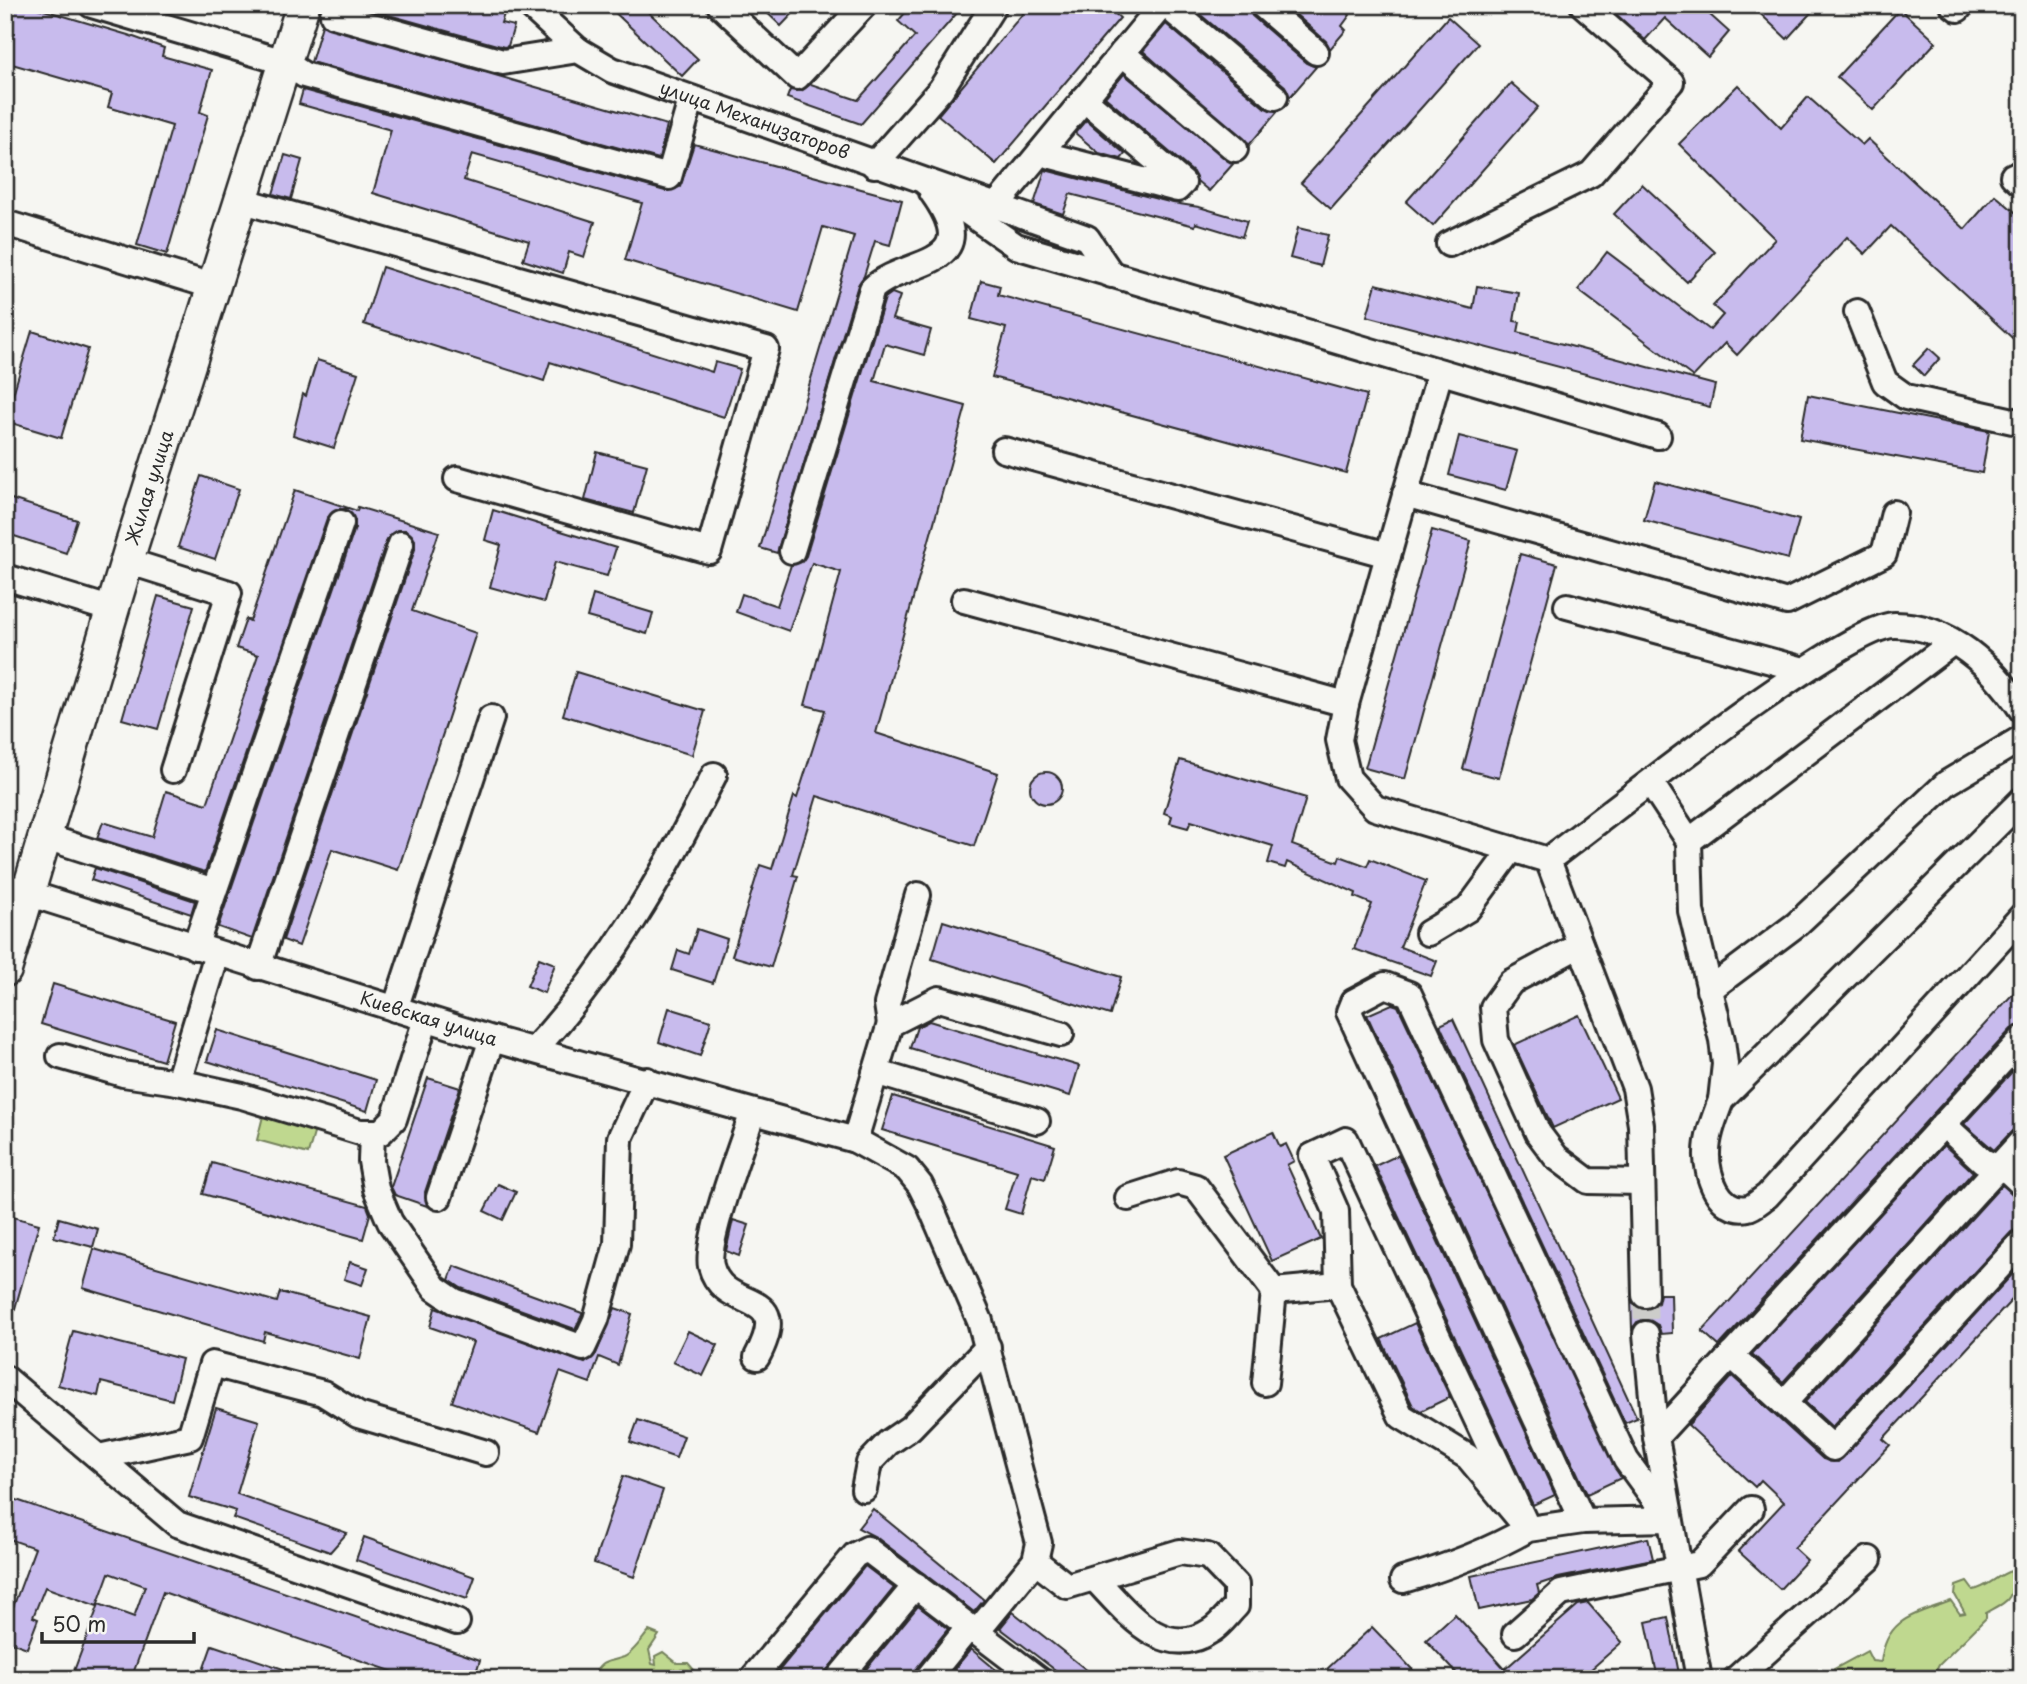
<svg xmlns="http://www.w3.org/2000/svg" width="2027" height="1684" font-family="'Playpen Sans',sans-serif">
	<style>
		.green { fill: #bfd88f; stroke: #75825d; stroke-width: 2 }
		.building { fill: #c8bbed; stroke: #2b2b2b; stroke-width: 2 }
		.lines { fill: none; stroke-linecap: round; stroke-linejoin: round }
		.minor-tunnel { stroke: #cdcdca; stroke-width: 24; stroke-dasharray: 24 12; stroke-linecap: butt }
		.minor-casing { stroke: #2b2b2b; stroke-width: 30 }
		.major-casing { stroke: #2b2b2b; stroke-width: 37 }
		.minor { stroke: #f6f6f2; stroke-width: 24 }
		.major { stroke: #f6f6f2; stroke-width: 32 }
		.labels { text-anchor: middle; stroke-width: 7; stroke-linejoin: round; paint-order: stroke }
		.street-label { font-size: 18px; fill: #2b2b2b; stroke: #f6f6f2 }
	</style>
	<rect width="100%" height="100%" fill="#f6f6f2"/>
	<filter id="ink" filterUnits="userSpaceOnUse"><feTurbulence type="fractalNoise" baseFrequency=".0143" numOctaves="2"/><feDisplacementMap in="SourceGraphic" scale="14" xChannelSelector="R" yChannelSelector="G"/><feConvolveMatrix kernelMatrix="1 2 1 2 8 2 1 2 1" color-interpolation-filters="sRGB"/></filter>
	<g filter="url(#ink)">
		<!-- green -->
		<g class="green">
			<path d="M 265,1108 L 317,1123 L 308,1154 L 257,1140 Z"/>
			<path d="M 2011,1571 C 2015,1600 2009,1600 1986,1613 L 1986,1618 L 1939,1665 L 1932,1679 L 1833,1679 L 1834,1669 L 1867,1651 L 1872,1661 L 1881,1662 C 1886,1618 1914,1615 1951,1601 L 1960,1614 L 1965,1613 L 1955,1595 L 1956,1586 L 1967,1582 L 1973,1590 C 1987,1588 1997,1575 2011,1571 Z"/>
			<path d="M 649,1631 L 659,1635 L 649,1650 L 652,1664 L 656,1665 L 655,1656 L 663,1652 L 677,1663 L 688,1663 L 702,1679 L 594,1679 C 598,1659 609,1663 624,1657 C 633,1653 642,1639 649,1631 Z"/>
		</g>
		<!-- building -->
		<g class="building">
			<path d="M 5,5 L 27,5 L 128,35 L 164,48 L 162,56 L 212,70 L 200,112 L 208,115 L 167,254 L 137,245 L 172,126 L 108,107 L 112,93 L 5,62 Z"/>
			<path d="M 371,5 L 483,5 L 505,11 L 501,23 L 514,26 L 508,46 L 504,47 L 371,10 Z"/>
			<path d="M 607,5 L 641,5 L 698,59 L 682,76 Z"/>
			<path d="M 759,5 L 801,5 L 781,26 Z"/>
			<path d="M 912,5 L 964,5 L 861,124 L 787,98 L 790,90 L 801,91 L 811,84 L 858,100 L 915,36 L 898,21 Z"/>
			<path d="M 1030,5 L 1105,5 L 1120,18 L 996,164 L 938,115 Z"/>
			<path d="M 1189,5 L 1248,5 L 1252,16 L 1306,63 L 1316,67 L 1290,97 L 1285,86 Z"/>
			<path d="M 1285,5 L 1337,5 L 1350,15 L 1342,26 L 1346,30 L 1330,49 L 1326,41 Z"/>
			<path d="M 1606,5 L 1699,5 L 1729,32 L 1708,57 L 1665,18 L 1645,40 Z"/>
			<path d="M 1751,5 L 1818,5 L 1787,39 Z"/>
			<path d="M 1900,9 L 1936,42 L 1873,110 L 1837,77 Z"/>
			<path d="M 1448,17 L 1478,44 L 1331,209 L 1301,183 Z"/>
			<path d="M 1166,24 L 1265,108 L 1278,111 L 1249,145 L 1143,51 Z"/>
			<path d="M 322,25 L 667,125 L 659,159 L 311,62 Z"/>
			<path d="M 1124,74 L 1233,164 L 1209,191 L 1197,181 L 1193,172 L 1105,97 Z"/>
			<path d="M 1511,83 L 1538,107 L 1433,226 L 1406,202 Z"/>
			<path d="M 1738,85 L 1781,128 L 1808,97 L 1862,145 L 1868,139 L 1965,229 L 1995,195 L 2022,218 L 2022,347 L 1891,226 L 1865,254 L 1847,237 L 1737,355 L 1725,343 L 1693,377 L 1578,290 L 1607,252 L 1710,330 L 1723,315 L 1713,306 L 1775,239 L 1679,144 Z"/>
			<path d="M 303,90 L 665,191 L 680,187 L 694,144 L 902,200 L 890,245 L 875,241 L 864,276 L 858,285 L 777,553 L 760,548 L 854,236 L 823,227 L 798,312 L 625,260 L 642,203 L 472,154 L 464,180 L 595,222 L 584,257 L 569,252 L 563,273 L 523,260 L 529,241 L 373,193 L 391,130 L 299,104 Z"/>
			<path d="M 1086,120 L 1125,154 L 1121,159 L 1099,153 L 1075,133 Z"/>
			<path d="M 285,155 L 302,160 L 291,199 L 273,194 Z"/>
			<path d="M 1045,170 L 1173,203 L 1199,207 L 1247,221 L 1242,237 L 1196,223 L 1195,226 L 1070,194 L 1063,214 L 1034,204 Z"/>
			<path d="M 1642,184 L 1715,252 L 1687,282 L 1614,214 Z"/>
			<path d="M 1298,228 L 1328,235 L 1320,266 L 1290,258 Z"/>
			<path d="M 382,267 L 712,372 L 715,362 L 740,369 L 724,417 L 550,362 L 544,381 L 364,324 Z"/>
			<path d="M 981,281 L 1000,286 L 998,295 L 1367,395 L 1346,473 L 992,377 L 1006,328 L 971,319 Z"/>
			<path d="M 1376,284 L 1473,309 L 1477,286 L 1519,293 L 1514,321 L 1520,322 L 1518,332 L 1715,385 L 1710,407 L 1367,316 Z"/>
			<path d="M 892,293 L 900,296 L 892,319 L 931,330 L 924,355 L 885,344 L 874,381 L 966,406 L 876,733 L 998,773 L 974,846 L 817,796 L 793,875 L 798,876 L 771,967 L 732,956 L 760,865 L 772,869 L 794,796 L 797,798 L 825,710 L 805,705 L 841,572 L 812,563 L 789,631 L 736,612 L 742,594 L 777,606 L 791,565 L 802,562 L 806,556 L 885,298 Z"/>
			<path d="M 32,331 L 88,349 L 61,438 L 5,421 Z"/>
			<path d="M 1929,348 L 1940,358 L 1924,376 L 1913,365 Z"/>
			<path d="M 317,360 L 358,373 L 334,448 L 293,435 L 303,394 L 306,396 Z"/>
			<path d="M 1808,395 L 1989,431 L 1982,473 L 1800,439 Z"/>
			<path d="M 1459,436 L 1517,451 L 1506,490 L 1449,475 Z"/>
			<path d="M 597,452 L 647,465 L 634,513 L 585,500 Z"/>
			<path d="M 201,476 L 239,489 L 215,559 L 178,547 Z"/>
			<path d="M 1655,481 L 1799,520 L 1788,559 L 1644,520 Z"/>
			<path d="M 295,490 L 357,511 L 358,507 L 439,532 L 412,611 L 476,633 L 398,870 L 332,849 L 299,946 L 283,940 L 415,549 L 415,540 L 406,530 L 397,530 L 387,539 L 252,939 L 218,927 L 355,528 L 355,520 L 346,509 L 338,509 L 327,518 L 205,872 L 97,838 L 103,822 L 152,837 L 166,791 L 207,804 L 258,655 L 236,648 L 246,619 L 250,621 Z"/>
			<path d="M 5,497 L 77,520 L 66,553 L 5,533 Z"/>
			<path d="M 493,510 L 616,548 L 607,576 L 555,562 L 544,602 L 490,587 L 501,545 L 485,540 Z"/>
			<path d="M 1432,530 L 1471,541 L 1405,779 L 1365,768 Z"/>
			<path d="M 1520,554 L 1557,564 L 1499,778 L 1463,769 Z"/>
			<path d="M 593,595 L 653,613 L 647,634 L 587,617 Z"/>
			<path d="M 158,596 L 194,606 L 158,729 L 122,719 Z"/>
			<path d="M 576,672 L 705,711 L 692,755 L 563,715 Z"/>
			<path d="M 1180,760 L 1306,798 L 1292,845 L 1338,862 L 1340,856 L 1367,866 L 1370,859 L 1426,881 L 1400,947 L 1437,961 L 1431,976 L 1354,949 L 1372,904 L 1355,897 L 1356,893 L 1287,862 L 1285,868 L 1268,863 L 1273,846 L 1191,821 L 1188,828 L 1170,823 L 1172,816 L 1164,813 Z"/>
			<circle cx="1046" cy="788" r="16"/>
			<path d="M 95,868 L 195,901 L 191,914 L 91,880 Z"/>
			<path d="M 943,921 L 1121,977 L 1110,1015 L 932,959 Z"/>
			<path d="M 697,929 L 727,939 L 713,983 L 672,970 L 678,950 L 689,954 Z"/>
			<path d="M 539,958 L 555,964 L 544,993 L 527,986 Z"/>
			<path d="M 53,984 L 175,1021 L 163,1061 L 41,1024 Z"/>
			<path d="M 2022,984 L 2022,1025 L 2011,1029 L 1719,1346 L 1702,1331 Z"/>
			<path d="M 1392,1004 L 1398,1006 L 1621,1478 L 1587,1494 L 1367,1015 Z"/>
			<path d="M 669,1008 L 711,1021 L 700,1056 L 659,1042 Z"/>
			<path d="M 1579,1015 L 1618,1098 L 1553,1128 L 1514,1045 Z"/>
			<path d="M 1453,1019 L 1637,1418 L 1625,1423 L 1440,1025 Z"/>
			<path d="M 929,1021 L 1079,1066 L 1070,1096 L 910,1048 L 917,1027 Z"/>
			<path d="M 217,1030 L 376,1080 L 367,1111 L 207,1061 Z"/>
			<path d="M 2022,1061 L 2022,1127 L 2012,1131 L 1994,1150 L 1964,1124 Z"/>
			<path d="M 428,1078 L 460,1088 L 425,1192 L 427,1206 L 395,1195 L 391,1187 Z"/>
			<path d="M 893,1096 L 1055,1146 L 1045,1179 L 1032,1175 L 1021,1214 L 1005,1209 L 1017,1171 L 882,1130 Z"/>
			<path d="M 1273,1132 L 1280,1147 L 1286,1144 L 1294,1161 L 1287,1165 L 1321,1239 L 1272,1261 L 1223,1155 Z"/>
			<path d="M 1944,1145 L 1973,1172 L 1783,1382 L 1752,1354 Z"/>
			<path d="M 1398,1155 L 1555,1495 L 1533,1505 L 1375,1166 Z"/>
			<path d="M 212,1163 L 367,1206 L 370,1214 L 363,1239 L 203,1194 Z"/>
			<path d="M 498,1184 L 516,1192 L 503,1220 L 484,1211 Z"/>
			<path d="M 2002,1185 L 2022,1198 L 2022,1228 L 2011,1232 L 1832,1427 L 1805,1402 Z"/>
			<path d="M 5,1215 L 39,1224 L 10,1326 L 5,1325 Z"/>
			<path d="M 59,1218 L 98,1229 L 93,1247 L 54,1237 Z"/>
			<path d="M 733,1220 L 749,1225 L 739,1256 L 726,1251 Z"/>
			<path d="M 94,1249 L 277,1302 L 280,1292 L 371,1317 L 360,1359 L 265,1332 L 263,1341 L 83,1288 Z"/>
			<path d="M 350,1262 L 368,1268 L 362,1285 L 344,1279 Z"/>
			<path d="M 2022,1264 L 2022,1289 L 1883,1439 L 1890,1445 L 1794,1548 L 1807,1560 L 1780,1589 L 1738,1551 L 1784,1502 L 1761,1480 L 1755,1487 L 1688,1425 L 1732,1376 L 1823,1459 L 1838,1462 Z"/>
			<path d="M 454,1266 L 582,1313 L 582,1315 L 575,1329 L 461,1288 L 449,1280 Z"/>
			<path d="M 1660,1294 L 1671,1294 L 1672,1333 L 1661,1334 L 1658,1325 L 1645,1319 L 1637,1322 L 1632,1329 L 1631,1300 L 1637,1308 L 1646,1310 L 1658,1303 Z"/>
			<path d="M 435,1308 L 585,1363 L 596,1354 L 615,1308 L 632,1314 L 618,1365 L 599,1357 L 590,1383 L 560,1372 L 539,1432 L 452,1402 L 473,1342 L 430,1327 Z"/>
			<path d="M 1415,1323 L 1450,1397 L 1421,1411 L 1413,1406 L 1381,1339 Z"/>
			<path d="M 73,1331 L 182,1359 L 172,1400 L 101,1382 L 98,1396 L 58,1385 Z"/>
			<path d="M 688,1331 L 718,1345 L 703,1376 L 673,1362 Z"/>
			<path d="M 216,1408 L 259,1421 L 237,1494 L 347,1533 L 330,1552 L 233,1518 L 236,1511 L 189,1497 Z"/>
			<path d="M 638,1420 L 684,1436 L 676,1458 L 630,1442 Z"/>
			<path d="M 623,1476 L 663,1490 L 634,1577 L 594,1563 Z"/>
			<path d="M 5,1496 L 480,1660 L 474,1679 L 414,1679 L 163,1592 L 131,1679 L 71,1679 L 99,1604 L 134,1617 L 145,1586 L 109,1573 L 97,1606 L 45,1587 L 33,1617 L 38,1619 L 27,1648 L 5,1640 L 5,1607 L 12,1610 L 35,1548 L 9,1539 L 12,1533 L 5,1531 Z"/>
			<path d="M 873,1509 L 984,1600 L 974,1612 L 876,1537 L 858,1528 Z"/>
			<path d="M 364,1537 L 475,1577 L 467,1599 L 356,1560 Z"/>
			<path d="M 1648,1538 L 1653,1559 L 1558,1578 L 1537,1585 L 1539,1593 L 1532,1599 L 1479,1610 L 1471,1576 Z"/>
			<path d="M 865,1566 L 894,1588 L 827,1670 L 823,1679 L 772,1679 Z"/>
			<path d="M 1588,1603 L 1622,1642 L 1580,1679 L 1462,1679 L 1426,1640 L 1455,1614 L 1505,1669 L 1578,1605 Z"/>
			<path d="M 918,1606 L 948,1629 L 915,1670 L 912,1679 L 858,1679 Z"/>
			<path d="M 1013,1612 L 1098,1679 L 1067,1679 L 1000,1628 Z"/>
			<path d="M 1668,1617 L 1680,1679 L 1658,1679 L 1646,1622 Z"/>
			<path d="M 1372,1627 L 1398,1654 L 1421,1679 L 1336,1679 L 1327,1669 Z"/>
			<path d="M 212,1645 L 304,1676 L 303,1679 L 200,1679 Z"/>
			<path d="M 971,1649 L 1007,1679 L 946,1679 Z"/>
		</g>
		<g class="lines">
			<!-- minor-tunnel -->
			<path class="minor-tunnel" d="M 1645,1295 L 1646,1334"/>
			<defs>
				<g id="minor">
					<path d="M 92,5 L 284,62 L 304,75 L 669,177 L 691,100"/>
					<path id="s1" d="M 529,5 L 578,50 L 612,70 L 1087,238 L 1112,275"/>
					<path d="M 720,5 L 797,77 L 864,5"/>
					<path d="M 1166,5 L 1275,97"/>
					<path d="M 1262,5 L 1316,52"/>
					<path d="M 1953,5 L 1958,9 L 1961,5"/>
					<path d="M 333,15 L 503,62 L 578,50"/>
					<path d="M 1122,53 L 1235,149"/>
					<path d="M 1040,153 L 1177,189 L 1183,183 L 1084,99"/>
					<path d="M 874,165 L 941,89 L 994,5"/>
					<path d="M 2013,176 L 2022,184"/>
					<path d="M 926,183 L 1016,246 L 1658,436"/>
					<path d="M 240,200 L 766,349 L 709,551 L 457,479"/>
					<path d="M 995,207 L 1162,5"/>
					<path d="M 5,223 L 212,286"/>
					<path d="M 1449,244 L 1591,174 L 1671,82 L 1583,5"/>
					<path d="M 1857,312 L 1885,382 L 1906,397 L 2022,423"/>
					<path d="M 1004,450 L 1388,555"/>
					<path d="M 1405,494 L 1787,602 L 1884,554 L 1894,513"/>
					<path d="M 792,551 L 872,289 C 905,257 988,270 932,192"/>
					<path d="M 127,561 L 229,593 L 173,770"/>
					<path d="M 5,577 L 113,610"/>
					<path d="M 964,600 L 1346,704 L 1440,372"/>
					<path d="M 1567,606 L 1804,670"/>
					<path d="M 1346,704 L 1339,740 L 1348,778 L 1375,808 L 1548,860"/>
					<path d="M 1651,783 L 1689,841 L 1691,911 L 1722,1040 L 1725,1064 L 1721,1100"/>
					<path d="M 2022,800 L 1721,1100 C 1715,1117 1707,1135 1707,1153 C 1706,1175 1719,1214 1748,1208 C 1754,1207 1762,1199 1767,1196 L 2022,916"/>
					<path d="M 46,837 L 214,891"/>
					<path d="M 1689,841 L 1953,642"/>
					<path id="s2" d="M 5,886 L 492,1039 L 855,1140 L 907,1169 L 920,1185 L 930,1205 L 980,1321 L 1039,1543 L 1035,1561 L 976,1633"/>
					<path d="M 1428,933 L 1468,909 L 1512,849"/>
					<path d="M 1580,945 L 1511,982 L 1493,1007 L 1496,1040 L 1538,1133 L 1556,1157 L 1588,1181 L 1642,1182"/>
					<path d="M 195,947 L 341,523"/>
					<path d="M 217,954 L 178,1082 L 242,1096 L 360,1132 L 381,1132 L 394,1119 L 426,1019"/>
					<path d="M 258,967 L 401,544"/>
					<path d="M 1385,985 L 1409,994 L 1626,1460 L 1669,1519 L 1583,1521 L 1349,1012 L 1353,1002 Z"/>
					<path d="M 1709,990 L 1797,924 L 1947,783 L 2022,738"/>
					<path d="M 395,1009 L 491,718"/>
					<path d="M 890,1024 L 887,1004 L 918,895"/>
					<path d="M 534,1050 C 610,968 664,875 714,775"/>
					<path d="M 60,1056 L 123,1074 L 178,1082"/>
					<path d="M 875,1072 L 1037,1121"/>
					<path d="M 753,1112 C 743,1142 705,1240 711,1266 C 724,1316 795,1285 757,1357"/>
					<path d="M 1943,1124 L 1983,1161 L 2009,1172 L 2022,1184"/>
					<path d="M 372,1133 L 371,1161 L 376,1189 L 390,1222 L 435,1288 L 454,1301 L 583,1348 L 596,1320 L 617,1244 L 620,1138 L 647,1080"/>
					<path d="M 855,1140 L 890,1024 L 939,999 L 1061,1034"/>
					<path d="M 439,1197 L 492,1039"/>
					<path d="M 1128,1198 L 1178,1182 L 1196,1187 L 1274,1291"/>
					<path d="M 1645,1295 L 1641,1125 L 1635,1088 L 1548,860 C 1602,820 1846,624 1895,625 C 1950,625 1993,667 2022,710"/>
					<path d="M 1646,1334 L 1656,1437 L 1699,1679"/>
					<path d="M 1731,1355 L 1833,1448 L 2022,1242"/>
					<path d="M 5,1378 L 177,1524 L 457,1622"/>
					<path d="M 1265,1383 L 1274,1291 L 1338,1285"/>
					<path d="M 1784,1403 L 2022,1141"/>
					<path d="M 1656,1437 L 2022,1039"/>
					<path d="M 99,1457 L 190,1437 L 212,1364 L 323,1393 L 358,1415 L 486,1453"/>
					<path d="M 864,1489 L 869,1463 L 888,1443 L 910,1428 L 988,1347"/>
					<path d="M 1035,1561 L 1067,1586 L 1180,1552 L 1208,1556 L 1236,1585 L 1236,1606 C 1228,1614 1221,1624 1212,1630 C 1163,1663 1126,1611 1094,1578"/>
					<path d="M 1403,1580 C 1448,1567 1488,1552 1528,1529 L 1346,1140 L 1312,1156 L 1336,1211 L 1338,1285 L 1401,1416 L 1468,1457 L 1528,1529 L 1583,1521"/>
					<path d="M 1515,1634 L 1561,1593 L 1699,1564 L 1751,1509"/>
					<path d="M 752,1679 L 855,1555 L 867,1549 L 1038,1679"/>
					<path d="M 838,1679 L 916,1585"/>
					<path d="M 927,1679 L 969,1627"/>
					<path d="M 1736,1679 L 1869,1559"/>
				</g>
				<g id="major">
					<path id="s3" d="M 5,970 L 132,544 L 303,5"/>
				</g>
			</defs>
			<!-- minor casing -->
			<use href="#minor" class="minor-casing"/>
			<!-- major casing -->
			<use href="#major" class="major-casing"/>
			<!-- minor -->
			<use href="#minor" class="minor"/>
			<!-- major -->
			<use href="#major" class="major"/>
		</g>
	</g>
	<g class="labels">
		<!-- street labels -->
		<g class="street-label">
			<text dy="6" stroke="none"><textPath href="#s1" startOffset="257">улица Механизаторов</textPath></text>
			<text dy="6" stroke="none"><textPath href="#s3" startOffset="504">Жилая улица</textPath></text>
			<text dy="6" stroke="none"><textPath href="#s2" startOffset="444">Киевская улица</textPath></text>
		</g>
	</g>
	<!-- margin -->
	<rect width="2027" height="1684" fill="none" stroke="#f6f6f2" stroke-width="28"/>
	<rect x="14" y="14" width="1999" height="1656" fill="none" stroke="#2b2b2b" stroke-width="2.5" filter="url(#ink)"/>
	<!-- scale -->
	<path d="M42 1632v10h152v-10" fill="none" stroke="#2b2b2b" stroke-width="3.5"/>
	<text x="52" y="1632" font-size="21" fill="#2b2b2b" stroke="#f6f6f2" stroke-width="5" paint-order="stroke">50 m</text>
</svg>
